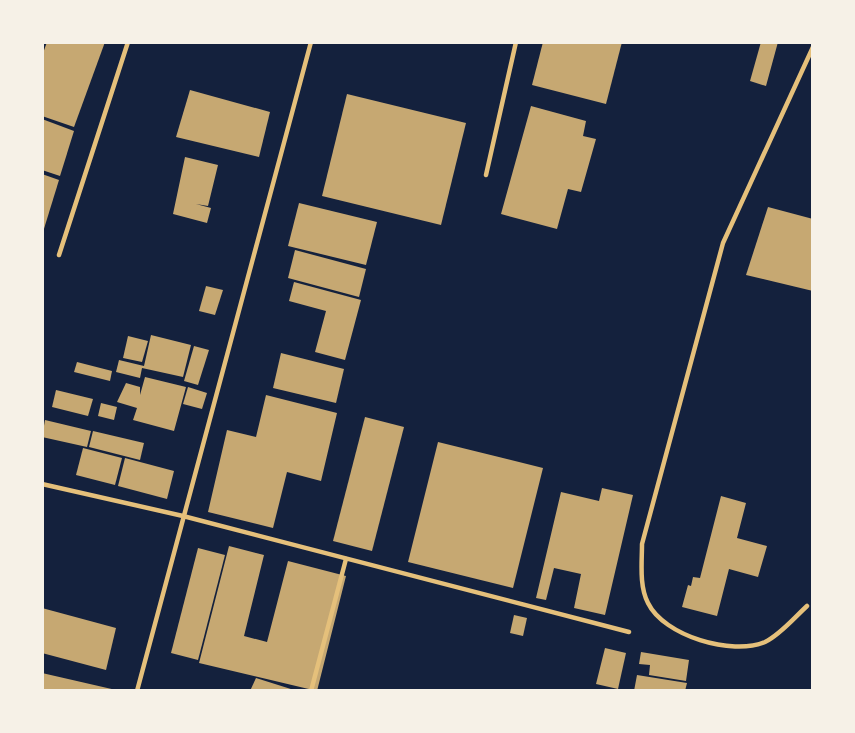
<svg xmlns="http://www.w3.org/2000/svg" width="855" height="733" font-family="Karla,sans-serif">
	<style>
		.building { fill: #c6a872 }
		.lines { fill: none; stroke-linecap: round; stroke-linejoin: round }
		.service { stroke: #e5c07b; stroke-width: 4.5 }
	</style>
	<rect width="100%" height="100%" fill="#14213d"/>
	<!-- building -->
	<g class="building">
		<path d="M 47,42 L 105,42 L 74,127 L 42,116 L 42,56 Z"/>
		<path d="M 543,42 L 622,42 L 606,104 L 532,85 Z"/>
		<path d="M 761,42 L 778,42 L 766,86 L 750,81 Z"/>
		<path d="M 190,90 L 270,112 L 259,157 L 176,137 Z"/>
		<path d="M 347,94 L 466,123 L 441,225 L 322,196 Z"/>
		<path d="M 531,106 L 586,121 L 583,136 L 596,139 L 581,192 L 568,189 L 557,229 L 501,214 Z"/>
		<path d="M 42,119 L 74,131 L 60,176 L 42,170 Z"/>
		<path d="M 185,157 L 218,165 L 208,206 L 196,204 L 211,208 L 207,223 L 173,214 Z"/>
		<path d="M 42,174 L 59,180 L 43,232 L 42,232 Z"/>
		<path d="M 299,203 L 377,222 L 366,265 L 288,246 Z"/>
		<path d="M 768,207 L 813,219 L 813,291 L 746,275 Z"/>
		<path d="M 295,250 L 366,269 L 359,297 L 288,278 Z"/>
		<path d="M 294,282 L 361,300 L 345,360 L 315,352 L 326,311 L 289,301 Z"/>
		<path d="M 206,286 L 223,290 L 215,315 L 199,311 Z"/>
		<path d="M 151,335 L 191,345 L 183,377 L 142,368 L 140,378 L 116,372 L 119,360 L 144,366 Z"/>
		<path d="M 128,336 L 148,341 L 142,362 L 123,358 Z"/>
		<path d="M 194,346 L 209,350 L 198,385 L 184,381 Z"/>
		<path d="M 281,353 L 344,369 L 336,403 L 273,388 Z"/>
		<path d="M 77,362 L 112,371 L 110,381 L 74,372 Z"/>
		<path d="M 145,377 L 186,387 L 174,431 L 133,420 L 137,408 L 117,402 L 126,383 L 140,387 L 140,395 Z"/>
		<path d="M 188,387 L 207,393 L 202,409 L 183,404 Z"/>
		<path d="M 56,390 L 93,399 L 88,416 L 52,407 Z"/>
		<path d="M 266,395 L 337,413 L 321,481 L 287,472 L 273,528 L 208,512 L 227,430 L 256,437 Z"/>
		<path d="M 101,403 L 117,407 L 114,420 L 98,416 Z"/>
		<path d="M 365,417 L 404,427 L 372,551 L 333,541 Z"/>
		<path d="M 45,420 L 91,431 L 87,447 L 42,437 Z"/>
		<path d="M 93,431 L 144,443 L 140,460 L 89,447 Z"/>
		<path d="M 438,442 L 543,468 L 513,588 L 408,562 Z"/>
		<path d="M 83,448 L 122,458 L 115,485 L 76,475 Z"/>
		<path d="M 125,458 L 174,471 L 167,499 L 118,486 Z"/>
		<path d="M 602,488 L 633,495 L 605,615 L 574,608 L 581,574 L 554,568 L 546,600 L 536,598 L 561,492 L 599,501 Z"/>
		<path d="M 721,496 L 746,503 L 737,538 L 767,546 L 758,577 L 729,569 L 717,616 L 682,607 L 688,585 L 691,586 L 693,577 L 700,578 Z"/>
		<path d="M 229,546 L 264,555 L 244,636 L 267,642 L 288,561 L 346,576 L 317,691 L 199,663 Z"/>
		<path d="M 198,548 L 225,555 L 198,660 L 171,653 Z"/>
		<path d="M 42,608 L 116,628 L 106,670 L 42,653 Z"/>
		<path d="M 514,615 L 527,618 L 523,636 L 510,633 Z"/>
		<path d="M 605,648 L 626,653 L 618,689 L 596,684 Z"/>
		<path d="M 641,652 L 689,660 L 686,681 L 649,675 L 650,665 L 639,664 Z"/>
		<path d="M 42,673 L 116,690 L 116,691 L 42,691 Z"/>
		<path d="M 637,675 L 687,683 L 685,691 L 634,691 Z"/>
		<path d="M 256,678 L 294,690 L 294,691 L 250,691 Z"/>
	</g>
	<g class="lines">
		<!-- service -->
		<g class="service">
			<path d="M 486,175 L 516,42"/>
			<path d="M 59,255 L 128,42"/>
			<path d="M 42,484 L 183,516 L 629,632"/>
			<path d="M 807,606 C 795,617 780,635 765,642 C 732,656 664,636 648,603 C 639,586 642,562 642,544 L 723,243 L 813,47"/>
			<path d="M 137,691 L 311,42"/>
			<path d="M 311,691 L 346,559"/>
		</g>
	</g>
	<!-- border -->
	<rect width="855" height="733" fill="none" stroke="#f6f1e7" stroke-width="88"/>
</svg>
